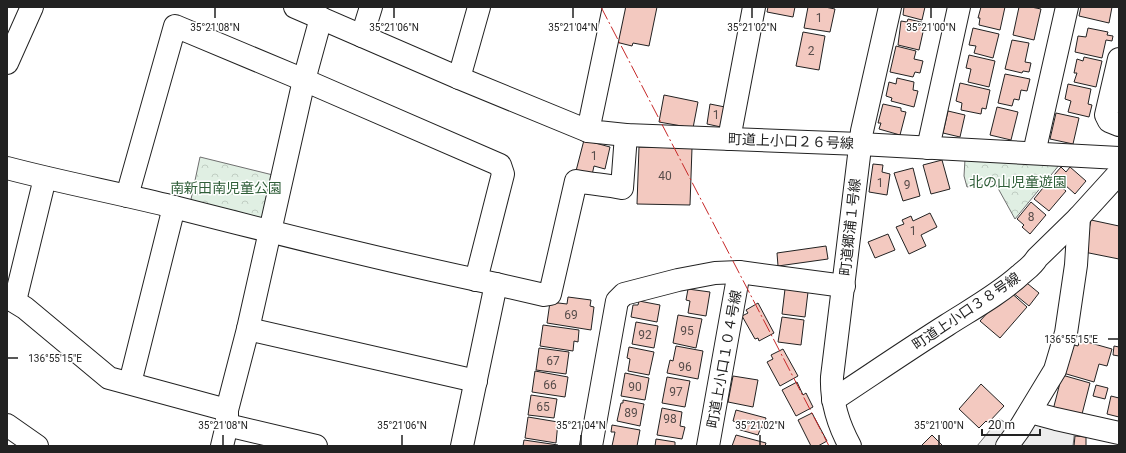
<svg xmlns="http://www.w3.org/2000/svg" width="1126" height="453" font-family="Roboto,'Noto Sans JP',sans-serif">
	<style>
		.park { fill: url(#park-crowns); stroke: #6f6f6f }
		.parking { fill: #ededed; stroke: #6f6f6f }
		.building { fill: #f3c9c0; stroke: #222 }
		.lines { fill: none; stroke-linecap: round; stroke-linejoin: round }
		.minor-casing { stroke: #222; stroke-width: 24 }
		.minor { stroke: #fff; stroke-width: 22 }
		.power { stroke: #c62828; stroke-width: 1; stroke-dasharray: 14 3 2 3; stroke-linecap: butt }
		.ticks { fill: none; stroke: #222; stroke-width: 1.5 }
		.labels { text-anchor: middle; stroke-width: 3; stroke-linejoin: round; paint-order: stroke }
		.number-label { font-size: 12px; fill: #564c4a }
		.street-label { font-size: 14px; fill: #222; stroke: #fff }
		.park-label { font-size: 14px; fill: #2f5e38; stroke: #fff }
		.ticks-label { font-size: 10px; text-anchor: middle; fill: #222; stroke: #fff; stroke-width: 3; stroke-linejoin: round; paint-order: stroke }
	</style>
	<defs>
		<pattern id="park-crowns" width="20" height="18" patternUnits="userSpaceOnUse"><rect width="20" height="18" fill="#e0efe3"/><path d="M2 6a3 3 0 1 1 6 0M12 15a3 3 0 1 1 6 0" fill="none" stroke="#c0cdc2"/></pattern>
	</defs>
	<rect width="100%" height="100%" fill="#fff"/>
	<!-- park -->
	<g class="park">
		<path d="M 200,157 L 277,176 L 267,214 L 259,220 L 190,204 Z"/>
		<path d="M 965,159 L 1060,164 L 1015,219 L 994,181 L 967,187 L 964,176 Z"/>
	</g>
	<!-- parking -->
	<g class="parking">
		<path d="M 999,419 L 1014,427 L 1000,446 L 977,446 Z"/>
		<path d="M 1032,420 L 1075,428 L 1073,446 L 1015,446 Z"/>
	</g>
	<!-- building -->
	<g class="building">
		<path d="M 623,7 L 657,7 L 649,46 L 633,43 L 632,46 L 616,42 Z"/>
		<path d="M 768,7 L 795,7 L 793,17 L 767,12 Z"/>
		<path d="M 808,7 L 825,7 L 835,9 L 830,32 L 804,28 Z"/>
		<path d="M 904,7 L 925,7 L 922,20 L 903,15 Z"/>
		<path d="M 981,7 L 1005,7 L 1000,30 L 979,25 L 980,18 L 978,18 Z"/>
		<path d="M 1019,7 L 1031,7 L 1041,9 L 1034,40 L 1013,35 Z"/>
		<path d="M 1081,7 L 1112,7 L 1109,23 L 1079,16 Z"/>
		<path d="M 908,19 L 925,23 L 919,50 L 898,45 L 901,21 L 907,22 Z"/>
		<path d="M 973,28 L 999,34 L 993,58 L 974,53 L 976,46 L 969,45 Z"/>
		<path d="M 1088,28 L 1108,32 L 1107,35 L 1113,36 L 1112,41 L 1106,40 L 1102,58 L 1075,52 L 1078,36 L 1086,37 Z"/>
		<path d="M 803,32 L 825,36 L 819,70 L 796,66 Z"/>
		<path d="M 1012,40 L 1029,43 L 1025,62 L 1031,63 L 1029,72 L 1023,71 L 1022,73 L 1005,69 Z"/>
		<path d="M 896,46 L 916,51 L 914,59 L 923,61 L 920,73 L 915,72 L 913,77 L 890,72 Z"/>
		<path d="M 969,55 L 995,61 L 989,87 L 968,82 L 971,69 L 966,68 Z"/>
		<path d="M 1084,57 L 1102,61 L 1096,87 L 1074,82 L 1077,73 L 1074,73 L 1077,59 L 1083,61 Z"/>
		<path d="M 1005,74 L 1030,79 L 1027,91 L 1021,90 L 1019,100 L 1014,99 L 1012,106 L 998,103 Z"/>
		<path d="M 897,78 L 914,82 L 913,90 L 918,91 L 914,107 L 891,101 L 892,98 L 886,96 L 889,82 L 896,84 Z"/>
		<path d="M 960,83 L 990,90 L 986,109 L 982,108 L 981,114 L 961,110 L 962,103 L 956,101 Z"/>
		<path d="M 1068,84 L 1091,89 L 1088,104 L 1092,105 L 1089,117 L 1068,112 L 1071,101 L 1065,99 Z"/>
		<path d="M 664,95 L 698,102 L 693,128 L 659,122 Z"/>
		<path d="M 710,104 L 725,107 L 721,127 L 707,124 Z"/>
		<path d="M 883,104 L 901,108 L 901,111 L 906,112 L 900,135 L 879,129 L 881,123 L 878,123 Z"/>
		<path d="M 997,107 L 1018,112 L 1011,140 L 990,135 Z"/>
		<path d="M 948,111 L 965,115 L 960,137 L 943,133 Z"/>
		<path d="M 1056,113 L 1079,118 L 1073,144 L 1050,139 Z"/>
		<path d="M 584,140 L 610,147 L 605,169 L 594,166 L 592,175 L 576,171 Z"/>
		<path d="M 639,147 L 692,148 L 690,205 L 637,204 Z"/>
		<path d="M 942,160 L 950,189 L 931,194 L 923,165 Z"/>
		<path d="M 873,164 L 883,165 L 882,172 L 890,174 L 887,195 L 869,192 Z"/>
		<path d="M 1061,167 L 1066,172 L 1070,167 L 1086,181 L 1075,194 L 1054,175 Z"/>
		<path d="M 913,168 L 920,196 L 903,201 L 894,173 Z"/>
		<path d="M 1051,178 L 1066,191 L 1049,211 L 1034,199 Z"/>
		<path d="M 1031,202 L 1046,215 L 1030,234 L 1022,227 L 1024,225 L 1017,219 Z"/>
		<path d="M 930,213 L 937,227 L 921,235 L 926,246 L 909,254 L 896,227 L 904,224 L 902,220 L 911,216 L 913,221 Z"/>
		<path d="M 1091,220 L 1119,226 L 1119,259 L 1084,252 Z"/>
		<path d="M 888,234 L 895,250 L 875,258 L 868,242 Z"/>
		<path d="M 826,246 L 828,259 L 778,266 L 777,253 Z"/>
		<path d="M 1022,279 L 1039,293 L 1029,306 L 1012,292 Z"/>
		<path d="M 688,289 L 710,292 L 706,316 L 688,313 L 690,301 L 686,300 Z"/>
		<path d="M 785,289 L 808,292 L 805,317 L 782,314 Z"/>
		<path d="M 1008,290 L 1027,307 L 1000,338 L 980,321 Z"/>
		<path d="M 568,297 L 591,300 L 590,306 L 594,307 L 591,330 L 547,323 L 550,302 L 567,304 Z"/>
		<path d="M 639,301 L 660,305 L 657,322 L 631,317 L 633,305 L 638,305 Z"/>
		<path d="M 758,303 L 774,333 L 759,341 L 758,338 L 755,339 L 742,316 L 748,313 L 746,310 Z"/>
		<path d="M 678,315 L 702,319 L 696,348 L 673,343 Z"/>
		<path d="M 782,317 L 804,320 L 801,345 L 778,342 Z"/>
		<path d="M 636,322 L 658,326 L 654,348 L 632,344 Z"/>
		<path d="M 543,325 L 579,330 L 578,342 L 574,341 L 573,351 L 540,346 Z"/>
		<path d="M 1080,340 L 1112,349 L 1107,366 L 1099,364 L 1094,382 L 1063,373 L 1068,353 L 1071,354 L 1074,345 L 1078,346 Z"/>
		<path d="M 676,346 L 703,351 L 698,379 L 667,373 L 670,360 L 673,361 Z"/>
		<path d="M 1114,346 L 1119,347 L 1119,356 L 1113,355 Z"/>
		<path d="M 629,347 L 654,352 L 649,375 L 628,371 L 630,359 L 627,358 Z"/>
		<path d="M 539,348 L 569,352 L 566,374 L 536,370 Z"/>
		<path d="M 783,349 L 798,376 L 780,386 L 767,362 L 773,359 L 771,355 Z"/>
		<path d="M 535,371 L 568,377 L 565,397 L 532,392 Z"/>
		<path d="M 625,373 L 649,378 L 645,400 L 621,396 Z"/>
		<path d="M 1062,375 L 1090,383 L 1081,418 L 1053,410 Z"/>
		<path d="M 733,376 L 758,380 L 753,407 L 728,402 Z"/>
		<path d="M 667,377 L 690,381 L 685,407 L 662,403 Z"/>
		<path d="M 797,382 L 803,395 L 806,393 L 813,407 L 796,416 L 782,390 Z"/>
		<path d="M 981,384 L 1004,406 L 988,423 L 986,421 L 979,428 L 959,409 Z"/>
		<path d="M 1096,385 L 1108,388 L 1105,399 L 1093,396 Z"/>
		<path d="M 531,395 L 557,399 L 554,418 L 528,415 Z"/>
		<path d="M 1111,396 L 1119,398 L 1119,417 L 1107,414 Z"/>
		<path d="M 623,400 L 644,404 L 640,426 L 617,421 L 621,403 L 623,403 Z"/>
		<path d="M 662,408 L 682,412 L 680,426 L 685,427 L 682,439 L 657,435 Z"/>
		<path d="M 736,410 L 766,418 L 763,428 L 761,427 L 758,435 L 737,429 L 739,423 L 733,421 Z"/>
		<path d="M 812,413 L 827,441 L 818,446 L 811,446 L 798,420 Z"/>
		<path d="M 528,417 L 558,422 L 556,443 L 525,438 Z"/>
		<path d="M 612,425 L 640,430 L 637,446 L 612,446 L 615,432 L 611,432 Z"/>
		<path d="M 736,435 L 766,443 L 765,446 L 732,446 Z"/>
		<path d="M 932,435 L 943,446 L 921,446 Z"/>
		<path d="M 1075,436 L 1086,437 L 1086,446 L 1074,446 Z"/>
		<path d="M 656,439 L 675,442 L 675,446 L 655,446 Z"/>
		<path d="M 524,440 L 558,445 L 557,446 L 523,446 Z"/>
	</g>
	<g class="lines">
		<defs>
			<g id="minor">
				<path d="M 295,7 L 459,78 L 588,131"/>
				<path d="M 614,7 L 588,131 L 626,135 L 860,144 L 1119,158"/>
				<path d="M 362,36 L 371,7"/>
				<path d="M 1119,59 L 1106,115 L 1109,121 L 1119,125"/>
				<path d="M 7,63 L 32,7"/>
				<path d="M 459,78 L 479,7"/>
				<path d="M 729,139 L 754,7"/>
				<path d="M 928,148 L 959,7"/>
				<path d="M 1034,153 L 1067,7"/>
				<path d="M 7,168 C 60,182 113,192 166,205 C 276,233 386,261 496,284 L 462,446"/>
				<path d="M 127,196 L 175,26 L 304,80 L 500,165 L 503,174 L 476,280"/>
				<path d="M 496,284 L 544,295 L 550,294 L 576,181 C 592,184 607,185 622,188 L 626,135"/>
				<path d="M 7,297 L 25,308 L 109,378 L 227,410"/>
				<path d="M 15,301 L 45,178"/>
				<path d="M 248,329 L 476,381"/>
				<path d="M 130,383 L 174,207"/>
				<path d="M 833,400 C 871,375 909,349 947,325 C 972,309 998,295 1020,275 C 1027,269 1033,265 1037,258 L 1079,217 L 1119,173"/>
				<path d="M 1030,412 L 1056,419 L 1119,433"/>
				<path d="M 7,425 L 37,446"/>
				<path d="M 227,425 L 316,446"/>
				<path d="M 222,446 L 227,425 L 227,410 L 248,329 L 304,80 L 321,18"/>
				<path d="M 591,446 L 617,301 L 624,294 L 678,280 L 715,273 L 739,272 L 844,286"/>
				<path d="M 708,446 L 739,272"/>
				<path d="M 850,446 C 838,424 831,402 832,377 L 862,131 L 890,7"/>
				<path d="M 1007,446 L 1018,431 L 1055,370 L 1066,333 L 1076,265 L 1079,217"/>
			</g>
		</defs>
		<!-- minor casing -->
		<use href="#minor" class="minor-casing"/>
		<!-- minor -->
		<use href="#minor" class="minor"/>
		<!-- power -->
		<path class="power" d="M 601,7 L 829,446"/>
	</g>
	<!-- ticks -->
	<path class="ticks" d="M 215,8 L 215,18M 394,8 L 394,18M 573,8 L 573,18M 752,8 L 752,18M 931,8 L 931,18M 1108,339 L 1118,339M 8,358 L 18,358M 223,435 L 223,445M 402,435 L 402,445M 581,435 L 581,445M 760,435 L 760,445M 939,435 L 939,445"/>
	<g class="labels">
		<!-- number labels -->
		<g class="number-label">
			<text x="819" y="22">1</text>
			<text x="811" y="55">2</text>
			<text x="716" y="119">1</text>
			<text x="594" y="160">1</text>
			<text x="665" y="180">40</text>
			<text x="880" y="187">1</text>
			<text x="907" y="189">9</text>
			<text x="1031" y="221">8</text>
			<text x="913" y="235">1</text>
			<text x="571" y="319">69</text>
			<text x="687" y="335">95</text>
			<text x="645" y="339">92</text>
			<text x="553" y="365">67</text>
			<text x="685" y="371">96</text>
			<text x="550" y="389">66</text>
			<text x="635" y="391">90</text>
			<text x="676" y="396">97</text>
			<text x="543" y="411">65</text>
			<text x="631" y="417">89</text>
			<text x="670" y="423">98</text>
		</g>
		<!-- street labels -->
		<g class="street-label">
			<text transform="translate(791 141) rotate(2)" y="5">町道上小口２６号線</text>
			<text transform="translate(850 227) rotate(-84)" y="5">町道郷浦１号線</text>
			<text transform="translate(966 311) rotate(-34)" y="5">町道上小口３８号線</text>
			<text transform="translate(724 359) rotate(-80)" y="5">町道上小口１０４号線</text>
		</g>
		<!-- park labels -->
		<g class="park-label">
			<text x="1018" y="187">北の山児童遊園</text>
			<text x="226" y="193">南新田南児童公園</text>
		</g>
	</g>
	<g class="ticks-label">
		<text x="215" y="31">35°21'08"N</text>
		<text x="394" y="31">35°21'06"N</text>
		<text x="573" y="31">35°21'04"N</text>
		<text x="752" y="31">35°21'02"N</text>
		<text x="931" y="31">35°21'00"N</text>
		<text x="1071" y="343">136°55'15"E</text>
		<text x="55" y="362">136°55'15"E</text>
		<text x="223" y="429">35°21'08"N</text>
		<text x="402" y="429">35°21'06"N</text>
		<text x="581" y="429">35°21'04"N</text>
		<text x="760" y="429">35°21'02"N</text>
		<text x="939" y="429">35°21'00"N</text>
	</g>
	<!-- border -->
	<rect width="1126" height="453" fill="none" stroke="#222222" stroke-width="16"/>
	<!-- scale -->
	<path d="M982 429v6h58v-6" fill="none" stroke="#222222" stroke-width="2"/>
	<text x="988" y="429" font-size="12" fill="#222222" stroke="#ffffff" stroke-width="3" paint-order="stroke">20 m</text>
</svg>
